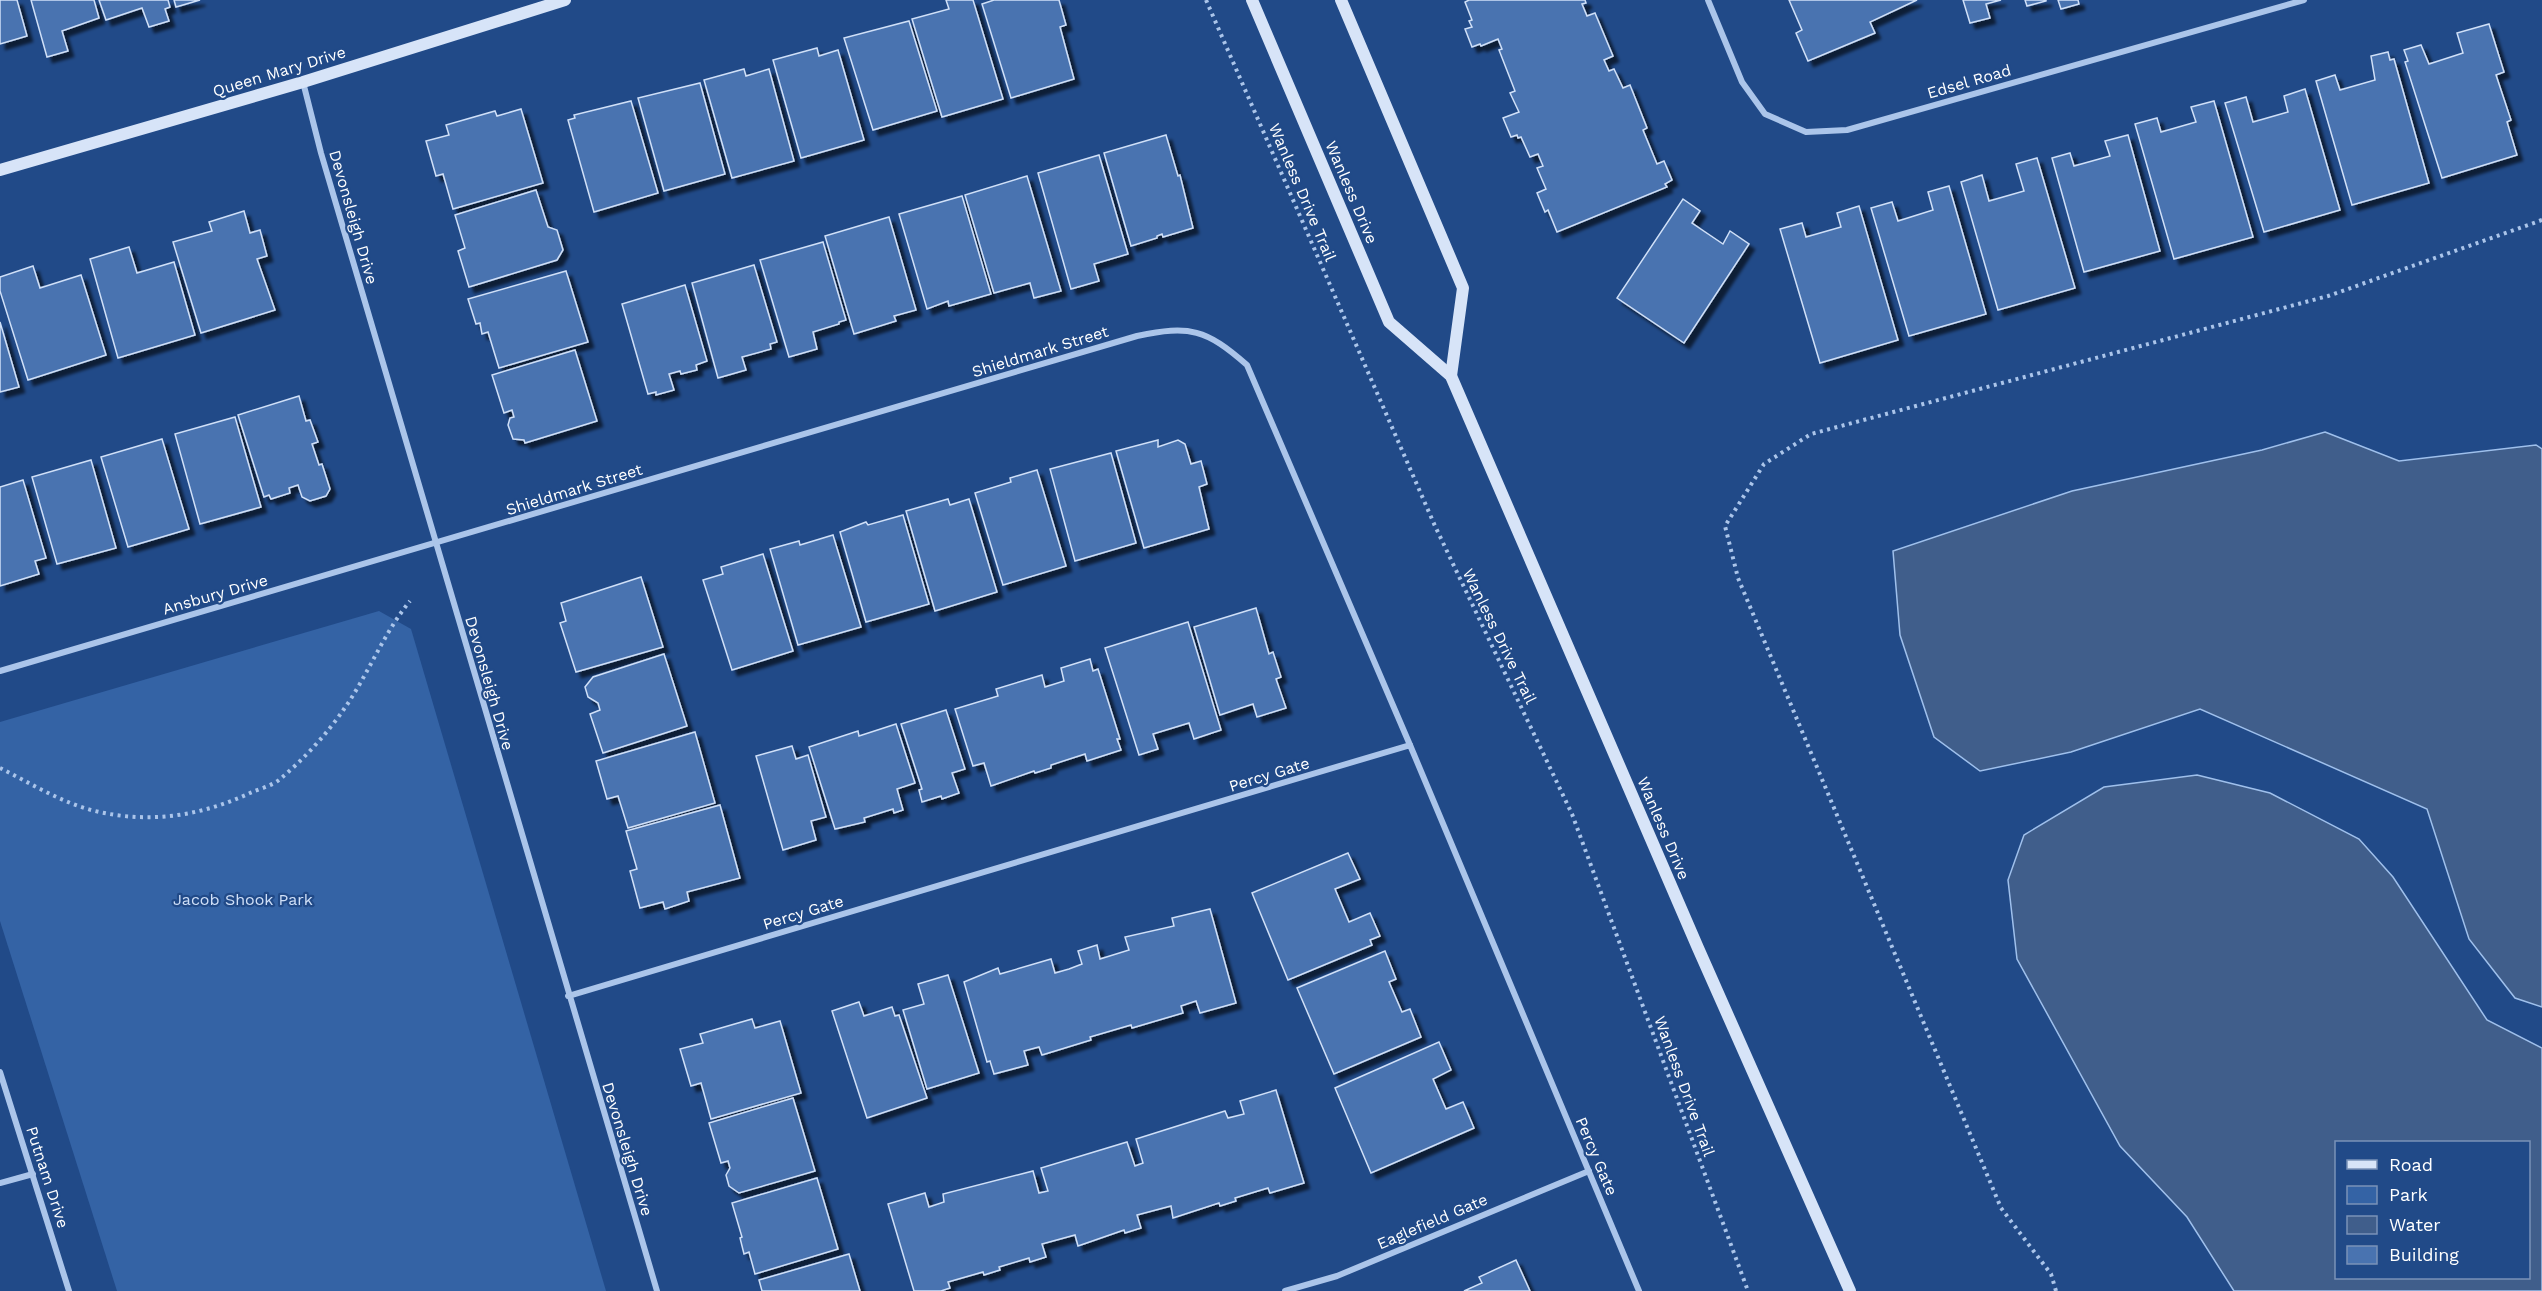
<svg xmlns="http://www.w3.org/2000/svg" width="2542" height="1291" font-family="'Work Sans',sans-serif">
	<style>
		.green { fill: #3463a5 }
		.water { fill: #405e8b; stroke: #9fc0ec; stroke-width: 1.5; fill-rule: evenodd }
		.building { fill: #4973b0; stroke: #d0e0f8; stroke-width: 1.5; filter: url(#shadow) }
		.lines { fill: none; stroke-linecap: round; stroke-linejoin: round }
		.path { stroke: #abc5ea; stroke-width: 4; stroke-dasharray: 3 4.5; stroke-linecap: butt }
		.street { stroke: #abc5ea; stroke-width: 6 }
		.secondary { stroke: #d7e4f8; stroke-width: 12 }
		.labels { text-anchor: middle; stroke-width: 4.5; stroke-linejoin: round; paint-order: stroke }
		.street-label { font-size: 16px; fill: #fff; stroke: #214a88 }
		.park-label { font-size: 16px; fill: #d0e0f8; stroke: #214a88 }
	</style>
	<defs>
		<filter id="shadow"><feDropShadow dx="5.5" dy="5.5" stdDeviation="1.5" flood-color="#0009"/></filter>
	</defs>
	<rect width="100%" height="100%" fill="#214a88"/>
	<!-- green -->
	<path class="green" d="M 379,611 L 411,629 L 606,1291 L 117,1291 L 0,921 L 0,722 Z"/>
	<!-- water -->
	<g class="water">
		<path d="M 2325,432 L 2399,461 L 2536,445 L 2542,449 L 2542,1007 L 2515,998 L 2469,939 L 2427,809 L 2200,709 L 2071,752 L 1980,771 L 1934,737 L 1900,635 L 1893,551 L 2072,491 L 2262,450 Z"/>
		<path d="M 2197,775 L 2270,793 L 2359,839 L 2393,877 L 2487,1020 L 2542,1048 L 2542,1291 L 2234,1291 L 2187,1217 L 2120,1146 L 2017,959 L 2008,880 L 2024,835 L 2104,787 ZM 2528,1142 L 2528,1278 L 2336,1278 L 2336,1142 Z"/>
	</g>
	<!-- building -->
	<g class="building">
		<path d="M 0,0 L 17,0 L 27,36 L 0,44 Z"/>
		<path d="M 31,0 L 94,0 L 99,18 L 62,31 L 68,51 L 47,57 Z"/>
		<path d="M 99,0 L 168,0 L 170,7 L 165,9 L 169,21 L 149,27 L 142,8 L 106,20 Z"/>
		<path d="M 174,0 L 200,0 L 176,7 Z"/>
		<path d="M 946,0 L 973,0 L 1003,99 L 942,117 L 912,19 L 949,9 Z"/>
		<path d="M 994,0 L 1059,0 L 1066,25 L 1060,27 L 1074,79 L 1011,98 L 982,4 Z"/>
		<path d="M 1469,0 L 1585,0 L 1586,3 L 1582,4 L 1587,16 L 1595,13 L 1613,56 L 1604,60 L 1609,71 L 1614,69 L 1623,88 L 1630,85 L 1647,128 L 1643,130 L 1657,164 L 1664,161 L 1672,180 L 1665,184 L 1667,187 L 1557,232 L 1548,210 L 1545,212 L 1537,193 L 1546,189 L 1537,168 L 1543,166 L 1538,154 L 1530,157 L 1521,137 L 1518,138 L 1517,135 L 1511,137 L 1503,118 L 1519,112 L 1510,93 L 1515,91 L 1499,50 L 1502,49 L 1498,39 L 1481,46 L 1480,44 L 1472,47 L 1465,29 L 1472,27 L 1469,21 L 1472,20 L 1465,2 Z"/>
		<path d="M 1789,0 L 1917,0 L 1870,22 L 1875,33 L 1808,61 L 1796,33 L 1802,30 Z"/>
		<path d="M 1963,0 L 2001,0 L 1986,4 L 1990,18 L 1970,23 Z"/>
		<path d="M 2025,0 L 2046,0 L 2046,1 L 2027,6 Z"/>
		<path d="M 2058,0 L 2078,0 L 2079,4 L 2061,9 Z"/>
		<path d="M 909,21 L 937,111 L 873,130 L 844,38 Z"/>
		<path d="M 2489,24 L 2504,72 L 2496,75 L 2511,120 L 2507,122 L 2517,155 L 2442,178 L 2405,62 L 2408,61 L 2404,50 L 2421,45 L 2429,64 L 2463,53 L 2457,33 Z"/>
		<path d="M 817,48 L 819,56 L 838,50 L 864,140 L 801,158 L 773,60 Z"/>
		<path d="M 2388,52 L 2390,60 L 2394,59 L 2429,183 L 2352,205 L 2316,81 L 2335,75 L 2340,90 L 2375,80 L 2371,56 Z"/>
		<path d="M 744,69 L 746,76 L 769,69 L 794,161 L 732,178 L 704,80 Z"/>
		<path d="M 700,83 L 725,174 L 664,191 L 638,98 Z"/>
		<path d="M 2305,89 L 2340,210 L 2264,232 L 2225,103 L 2246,97 L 2253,122 L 2288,112 L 2284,96 Z"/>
		<path d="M 631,101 L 658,193 L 594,212 L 568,120 L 575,118 L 574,115 Z"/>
		<path d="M 2214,101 L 2253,237 L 2174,259 L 2135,124 L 2157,118 L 2161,132 L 2196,122 L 2191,107 Z"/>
		<path d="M 521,109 L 543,183 L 453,209 L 443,174 L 436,176 L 426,141 L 449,135 L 446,125 L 495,111 L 497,116 Z"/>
		<path d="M 1166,135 L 1178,176 L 1180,175 L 1193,228 L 1163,237 L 1162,234 L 1157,236 L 1157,238 L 1131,246 L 1104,153 Z"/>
		<path d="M 2128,135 L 2160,251 L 2084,272 L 2052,158 L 2070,153 L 2074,166 L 2110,156 L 2105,141 Z"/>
		<path d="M 1099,155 L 1128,254 L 1094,264 L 1099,281 L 1071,289 L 1038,173 Z"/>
		<path d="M 2037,158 L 2075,288 L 1998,310 L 1961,182 L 1982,175 L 1989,201 L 2024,191 L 2016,164 Z"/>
		<path d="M 1027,176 L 1061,291 L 1034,298 L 1030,283 L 994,293 L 965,195 Z"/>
		<path d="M 1949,186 L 1986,314 L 1909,336 L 1871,208 L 1892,202 L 1898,221 L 1933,210 L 1928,192 Z"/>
		<path d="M 536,190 L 548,227 L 557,230 L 563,250 L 557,260 L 469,287 L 458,251 L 465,248 L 455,215 Z"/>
		<path d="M 962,196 L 991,294 L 949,306 L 948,301 L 927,309 L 899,214 Z"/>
		<path d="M 1683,199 L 1700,211 L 1692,223 L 1723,244 L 1730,231 L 1749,244 L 1684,343 L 1617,298 Z"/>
		<path d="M 1859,206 L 1898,340 L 1820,363 L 1780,229 L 1802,223 L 1806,237 L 1841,227 L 1837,213 Z"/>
		<path d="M 244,211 L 250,233 L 260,230 L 267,256 L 257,259 L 275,310 L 201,333 L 173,242 L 212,231 L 209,222 Z"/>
		<path d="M 889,217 L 916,310 L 894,316 L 896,321 L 854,334 L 825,236 Z"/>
		<path d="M 823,242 L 846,320 L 839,322 L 839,324 L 813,332 L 817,349 L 789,357 L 760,260 Z"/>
		<path d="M 129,247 L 137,273 L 174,262 L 195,335 L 118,358 L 90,259 Z"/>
		<path d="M 754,265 L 777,342 L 770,344 L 771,349 L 742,357 L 746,370 L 718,378 L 692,283 Z"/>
		<path d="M 33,266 L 40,288 L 81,275 L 106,355 L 28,380 L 0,291 L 0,277 Z"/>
		<path d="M 566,271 L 588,342 L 499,368 L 488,332 L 482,334 L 480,323 L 476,324 L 468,299 Z"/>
		<path d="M 685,285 L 707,361 L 696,365 L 697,370 L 681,374 L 680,371 L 669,374 L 674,390 L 656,395 L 656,392 L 648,394 L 622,304 Z"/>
		<path d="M 0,322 L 19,387 L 0,392 Z"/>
		<path d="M 575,350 L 597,421 L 525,443 L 524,440 L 513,439 L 508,425 L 510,418 L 514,417 L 512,410 L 504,413 L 492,375 Z"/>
		<path d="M 299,396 L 306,421 L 310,420 L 318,442 L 312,444 L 319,465 L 322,464 L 330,489 L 326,496 L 310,501 L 302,497 L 298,485 L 289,488 L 290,493 L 271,499 L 269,495 L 264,497 L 238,415 Z"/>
		<path d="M 235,417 L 261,507 L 200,524 L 175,434 Z"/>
		<path d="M 162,439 L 189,529 L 128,547 L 101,457 Z"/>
		<path d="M 1158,440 L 1158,447 L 1178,440 L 1185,444 L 1191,464 L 1201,461 L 1207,484 L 1199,487 L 1209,529 L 1144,548 L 1116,451 Z"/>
		<path d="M 1111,453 L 1136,543 L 1075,561 L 1050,469 Z"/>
		<path d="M 91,460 L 116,548 L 57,564 L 32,477 Z"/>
		<path d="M 1037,470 L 1066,566 L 1003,585 L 975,493 L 1011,482 L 1010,478 Z"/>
		<path d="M 23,480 L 46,558 L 35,561 L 39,574 L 0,586 L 0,487 Z"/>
		<path d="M 948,499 L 950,505 L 969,499 L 997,592 L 935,611 L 906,511 Z"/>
		<path d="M 903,515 L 929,604 L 866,622 L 840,532 L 866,522 L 868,525 Z"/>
		<path d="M 833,535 L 861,627 L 798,645 L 770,549 L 799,541 L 800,545 Z"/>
		<path d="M 763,554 L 793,651 L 732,670 L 703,580 L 723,574 L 721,567 Z"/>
		<path d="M 641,577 L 663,647 L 576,672 L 560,623 L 566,621 L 561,603 Z"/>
		<path d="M 1256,608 L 1269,654 L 1273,652 L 1281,677 L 1276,679 L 1286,708 L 1257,717 L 1253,704 L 1220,715 L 1194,627 Z"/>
		<path d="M 1188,622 L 1221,730 L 1194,739 L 1189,723 L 1153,734 L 1158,749 L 1139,755 L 1105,648 Z"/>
		<path d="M 664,654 L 687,726 L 603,753 L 590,714 L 600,710 L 598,703 L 588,697 L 585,687 L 593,677 Z"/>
		<path d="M 1090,659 L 1093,671 L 1098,669 L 1120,739 L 1117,739 L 1121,750 L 1087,761 L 1085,754 L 1051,765 L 1051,768 L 1035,773 L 1034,771 L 991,786 L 984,763 L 973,766 L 955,709 L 998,696 L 996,689 L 1042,675 L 1045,687 L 1064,681 L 1061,668 Z"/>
		<path d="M 946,710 L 965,769 L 952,773 L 959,793 L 942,799 L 941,796 L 922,802 L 919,790 L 922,789 L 901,724 Z"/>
		<path d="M 896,724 L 915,783 L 897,789 L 903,810 L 894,813 L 893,809 L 864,818 L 865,822 L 835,829 L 809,747 L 858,731 L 859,736 Z"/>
		<path d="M 695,732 L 715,803 L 628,828 L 618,796 L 607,799 L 596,761 Z"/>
		<path d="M 792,746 L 796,759 L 808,755 L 826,817 L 811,821 L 816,840 L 783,850 L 756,756 Z"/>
		<path d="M 720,805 L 740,878 L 687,892 L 689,901 L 665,909 L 663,902 L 640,908 L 630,871 L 637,869 L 626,831 Z"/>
		<path d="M 1348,853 L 1360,879 L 1335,889 L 1349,922 L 1370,913 L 1380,936 L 1370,940 L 1372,945 L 1288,980 L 1252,893 Z"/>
		<path d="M 1210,909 L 1236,1003 L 1200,1013 L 1196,1001 L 1181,1006 L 1183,1013 L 1132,1028 L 1131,1025 L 1090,1037 L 1091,1040 L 1042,1055 L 1039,1047 L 1024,1051 L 1028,1065 L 994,1074 L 990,1061 L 987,1062 L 964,982 L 998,968 L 1000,974 L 1051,959 L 1055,973 L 1069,969 L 1082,964 L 1078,951 L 1097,945 L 1100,959 L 1129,950 L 1125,937 L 1174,926 L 1172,918 Z"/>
		<path d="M 1385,951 L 1396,979 L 1389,982 L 1402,1012 L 1410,1009 L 1421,1037 L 1334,1074 L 1297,988 Z"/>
		<path d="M 948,975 L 979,1073 L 927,1089 L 903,1010 L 924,1004 L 918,984 Z"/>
		<path d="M 859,1002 L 864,1016 L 892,1007 L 895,1016 L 899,1015 L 927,1098 L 867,1118 L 832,1011 Z"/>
		<path d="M 752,1019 L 755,1028 L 780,1021 L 801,1093 L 711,1119 L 701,1083 L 691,1086 L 680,1049 L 703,1043 L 700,1034 Z"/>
		<path d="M 1439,1042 L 1451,1070 L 1433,1079 L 1446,1109 L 1463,1102 L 1474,1128 L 1371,1173 L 1335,1088 Z"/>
		<path d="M 1276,1090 L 1304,1183 L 1270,1193 L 1268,1188 L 1235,1198 L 1236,1201 L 1220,1206 L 1219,1203 L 1173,1218 L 1171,1206 L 1137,1215 L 1141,1228 L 1125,1233 L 1124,1230 L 1078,1246 L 1075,1235 L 1042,1244 L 1046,1257 L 1030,1262 L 1029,1258 L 999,1267 L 1000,1270 L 984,1275 L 983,1272 L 948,1282 L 950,1288 L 941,1291 L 914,1291 L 888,1204 L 925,1193 L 929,1207 L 944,1202 L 943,1194 L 1033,1171 L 1039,1193 L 1048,1191 L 1041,1168 L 1127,1142 L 1135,1166 L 1143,1163 L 1136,1139 L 1225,1111 L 1228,1118 L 1244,1114 L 1240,1101 Z"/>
		<path d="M 793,1098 L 815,1171 L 739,1193 L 729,1186 L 726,1175 L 730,1168 L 728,1161 L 721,1163 L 709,1123 Z"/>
		<path d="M 817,1178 L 838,1249 L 755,1274 L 749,1252 L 744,1254 L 740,1238 L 742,1237 L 732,1203 Z"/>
		<path d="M 849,1254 L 860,1291 L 762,1291 L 759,1280 Z"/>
		<path d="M 1516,1260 L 1530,1291 L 1464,1291 L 1482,1283 L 1479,1277 Z"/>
	</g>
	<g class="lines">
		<!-- path -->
		<g class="path">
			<path d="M 1206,0 L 1435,526 L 1572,814 L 1748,1291"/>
			<path d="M 0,768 C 30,783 62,803 95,811 C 149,824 201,816 250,793 C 259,789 271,786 279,780 C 302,761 327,734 344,709 C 368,675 383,634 410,601"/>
			<path d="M 2056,1291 L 2051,1274 L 2001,1208 L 1738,578 L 1725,526 L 1764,464 L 1811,434 L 2328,296 L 2542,220"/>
		</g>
		<!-- street -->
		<g class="street">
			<path d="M 1708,0 L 1742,82 L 1765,114 L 1806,132 L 1847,130 L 2304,0"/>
			<path d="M 303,82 L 321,153 L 657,1291"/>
			<path d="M 0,671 L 1137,336 C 1190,325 1206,329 1247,365 L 1410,745"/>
			<path d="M 568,996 L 1410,745 L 1639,1291"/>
			<path d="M 0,1072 L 69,1291"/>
			<path d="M 0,1183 L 33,1174"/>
			<path d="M 1285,1291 L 1337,1276 L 1589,1171"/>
		</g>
		<!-- secondary -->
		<g class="secondary">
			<path d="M 1252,0 L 1389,322 L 1451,376 L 1698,948 L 1850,1291"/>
			<path d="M 1341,0 L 1463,288 L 1451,376"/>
			<path d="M 0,170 L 303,82 L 565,0"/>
		</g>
	</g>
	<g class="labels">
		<!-- street labels -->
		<g class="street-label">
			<text transform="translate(279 71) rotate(-17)" y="6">Queen Mary Drive</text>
			<text transform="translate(1969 81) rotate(-16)" y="6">Edsel Road</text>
			<text transform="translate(1303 192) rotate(67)" y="6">Wanless Drive Trail</text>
			<text transform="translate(1352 192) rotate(67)" y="6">Wanless Drive</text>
			<text transform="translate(354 217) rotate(74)" y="6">Devonsleigh Drive</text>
			<text transform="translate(1040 351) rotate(-17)" y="6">Shieldmark Street</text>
			<text transform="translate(574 489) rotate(-17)" y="6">Shieldmark Street</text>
			<text transform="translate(215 594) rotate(-16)" y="6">Ansbury Drive</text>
			<text transform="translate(1500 636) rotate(64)" y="6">Wanless Drive Trail</text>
			<text transform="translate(490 683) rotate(74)" y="6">Devonsleigh Drive</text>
			<text transform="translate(1269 774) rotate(-17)" y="6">Percy Gate</text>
			<text transform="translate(1664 828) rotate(67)" y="6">Wanless Drive</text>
			<text transform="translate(803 912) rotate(-17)" y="6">Percy Gate</text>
			<text transform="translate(1685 1086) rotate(70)" y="6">Wanless Drive Trail</text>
			<text transform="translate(628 1149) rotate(73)" y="6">Devonsleigh Drive</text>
			<text transform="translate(1597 1156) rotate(67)" y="6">Percy Gate</text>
			<text transform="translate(48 1177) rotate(72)" y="6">Putnam Drive</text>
			<text transform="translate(1432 1221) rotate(-23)" y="6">Eaglefield Gate</text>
		</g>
		<!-- park labels -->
		<g class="park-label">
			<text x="243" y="905">Jacob Shook Park</text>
		</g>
	</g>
	<!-- legend -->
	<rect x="2335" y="1141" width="195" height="138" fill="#214a88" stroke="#7a92b8" stroke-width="1.5"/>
	<rect x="2347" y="1160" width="30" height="9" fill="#d7e4f8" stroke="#7a92b8" stroke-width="1.5"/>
	<text x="2389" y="1171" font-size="18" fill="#ffffff">Road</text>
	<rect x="2347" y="1186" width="30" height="18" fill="#3463a5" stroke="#7a92b8" stroke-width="1.5"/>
	<text x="2389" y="1201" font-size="18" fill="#ffffff">Park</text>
	<rect x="2347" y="1216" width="30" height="18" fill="#405e8b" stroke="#7a92b8" stroke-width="1.5"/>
	<text x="2389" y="1231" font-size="18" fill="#ffffff">Water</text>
	<rect x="2347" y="1246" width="30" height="18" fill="#4973b0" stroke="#7a92b8" stroke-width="1.5"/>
	<text x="2389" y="1261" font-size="18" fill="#ffffff">Building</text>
</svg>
